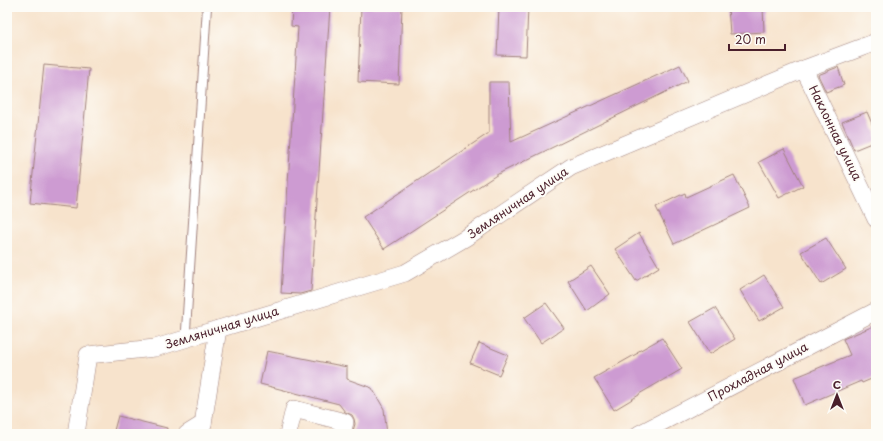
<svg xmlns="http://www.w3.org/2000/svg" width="883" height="441" font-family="'Playpen Sans',sans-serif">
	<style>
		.building { fill: #cd9bd2 }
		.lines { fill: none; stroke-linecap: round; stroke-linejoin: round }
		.lane-casing { stroke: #a0817c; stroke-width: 10 }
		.street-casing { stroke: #a0817c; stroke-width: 18 }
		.lane { stroke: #fff; stroke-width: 8 }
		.street { stroke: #fff; stroke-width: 17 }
		.labels { text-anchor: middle; stroke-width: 4; stroke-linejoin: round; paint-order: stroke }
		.street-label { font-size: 12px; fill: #4a1f2b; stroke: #fdfcf7 }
	</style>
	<rect width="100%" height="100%" fill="#fdfcf7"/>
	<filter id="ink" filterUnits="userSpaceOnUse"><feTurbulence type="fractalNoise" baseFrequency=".025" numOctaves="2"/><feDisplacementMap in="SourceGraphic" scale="8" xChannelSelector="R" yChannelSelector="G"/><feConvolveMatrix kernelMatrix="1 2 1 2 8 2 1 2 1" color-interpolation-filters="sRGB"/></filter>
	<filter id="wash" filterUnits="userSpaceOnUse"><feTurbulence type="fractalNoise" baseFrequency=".012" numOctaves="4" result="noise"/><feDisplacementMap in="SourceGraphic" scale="16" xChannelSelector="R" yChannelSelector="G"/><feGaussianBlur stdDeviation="0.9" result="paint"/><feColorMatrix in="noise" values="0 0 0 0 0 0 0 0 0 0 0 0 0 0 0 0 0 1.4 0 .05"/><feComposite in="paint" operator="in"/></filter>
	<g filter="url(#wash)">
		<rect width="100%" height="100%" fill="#f7e3cc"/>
		<g id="blocks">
			<!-- building -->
			<g class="building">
				<path d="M 292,7 L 330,7 L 311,291 L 300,294 L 281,293 L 298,27 L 291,26 Z"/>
				<path d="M 361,7 L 402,7 L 399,84 L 358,82 Z"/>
				<path d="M 499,7 L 528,7 L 526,56 L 497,55 Z"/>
				<path d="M 728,7 L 763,7 L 764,32 L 730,34 Z"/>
				<path d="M 44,65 L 89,69 L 76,208 L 30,203 Z"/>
				<path d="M 680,65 L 688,81 L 498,174 L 384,249 L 363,217 L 489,133 L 489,82 L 509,82 L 511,142 Z"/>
				<path d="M 838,67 L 844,85 L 826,92 L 818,75 Z"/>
				<path d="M 867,112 L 876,133 L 876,141 L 854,150 L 842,122 Z"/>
				<path d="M 784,149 L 803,186 L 779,198 L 759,162 Z"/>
				<path d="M 734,175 L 750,208 L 674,244 L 656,207 L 685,193 L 686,197 Z"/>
				<path d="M 639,233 L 659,267 L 636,281 L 615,249 Z"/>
				<path d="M 826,238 L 846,269 L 821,284 L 801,252 Z"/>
				<path d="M 591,266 L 610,294 L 587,311 L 568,281 Z"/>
				<path d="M 764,275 L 784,307 L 759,321 L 740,290 Z"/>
				<path d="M 546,303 L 564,328 L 541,343 L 524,318 Z"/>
				<path d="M 715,308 L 735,339 L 710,354 L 690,322 Z"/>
				<path d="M 876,325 L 876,377 L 862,383 L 861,381 L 805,405 L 794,378 L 850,355 L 843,339 Z"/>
				<path d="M 662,338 L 682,369 L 639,394 L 639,395 L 614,410 L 594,378 L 638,353 L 637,352 Z"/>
				<path d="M 479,343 L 508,355 L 499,375 L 470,363 Z"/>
				<path d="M 267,351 L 347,367 L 347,379 L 372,388 L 384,409 L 387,434 L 352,434 L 355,424 L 354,419 L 352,415 L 345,412 L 339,404 L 260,384 Z"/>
				<path d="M 118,416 L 167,428 L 166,434 L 113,434 Z"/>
			</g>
		</g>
	</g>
	<g filter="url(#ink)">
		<use href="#blocks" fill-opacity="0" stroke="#a0817c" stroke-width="1"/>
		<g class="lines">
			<defs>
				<path id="lane" d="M 186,330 L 207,7"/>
				<g id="street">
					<path d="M 804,69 L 876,219"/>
					<path d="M 203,424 L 218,329"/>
					<path d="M 76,434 L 88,355 L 155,348 L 405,273 L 465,238 L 571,167 L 804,69 L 876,42"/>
					<path d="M 187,434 L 203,424"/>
					<path d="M 288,434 L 294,409 L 345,422 L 342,434"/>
					<path d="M 639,434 L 876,311"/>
				</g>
			</defs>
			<!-- lane casing -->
			<use href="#lane" class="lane-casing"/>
			<!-- street casing -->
			<use href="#street" class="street-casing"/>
			<!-- lane -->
			<use href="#lane" class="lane"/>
			<!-- street -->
			<use href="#street" class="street"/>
		</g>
	</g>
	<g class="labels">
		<!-- street labels -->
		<g class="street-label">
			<text transform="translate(835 133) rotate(64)" y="4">Наклонная улица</text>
			<text transform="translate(518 203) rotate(-34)" y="4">Земляничная улица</text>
			<text transform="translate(222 328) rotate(-17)" y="4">Земляничная улица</text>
			<text transform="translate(758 372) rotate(-28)" y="4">Прохладная улица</text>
		</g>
	</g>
	<!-- margin -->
	<rect width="883" height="441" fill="none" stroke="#fdfcf7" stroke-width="24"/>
	<!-- north arrow -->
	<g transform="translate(837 395)" stroke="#fdfcf7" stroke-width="3" paint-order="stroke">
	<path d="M0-3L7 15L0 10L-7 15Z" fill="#4a1f2b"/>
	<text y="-6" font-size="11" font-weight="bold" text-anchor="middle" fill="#4a1f2b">С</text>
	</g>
	<!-- scale -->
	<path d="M729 44v6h56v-6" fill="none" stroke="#4a1f2b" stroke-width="2"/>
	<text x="735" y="44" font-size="12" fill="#4a1f2b" stroke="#fdfcf7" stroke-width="3" paint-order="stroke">20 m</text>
</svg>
